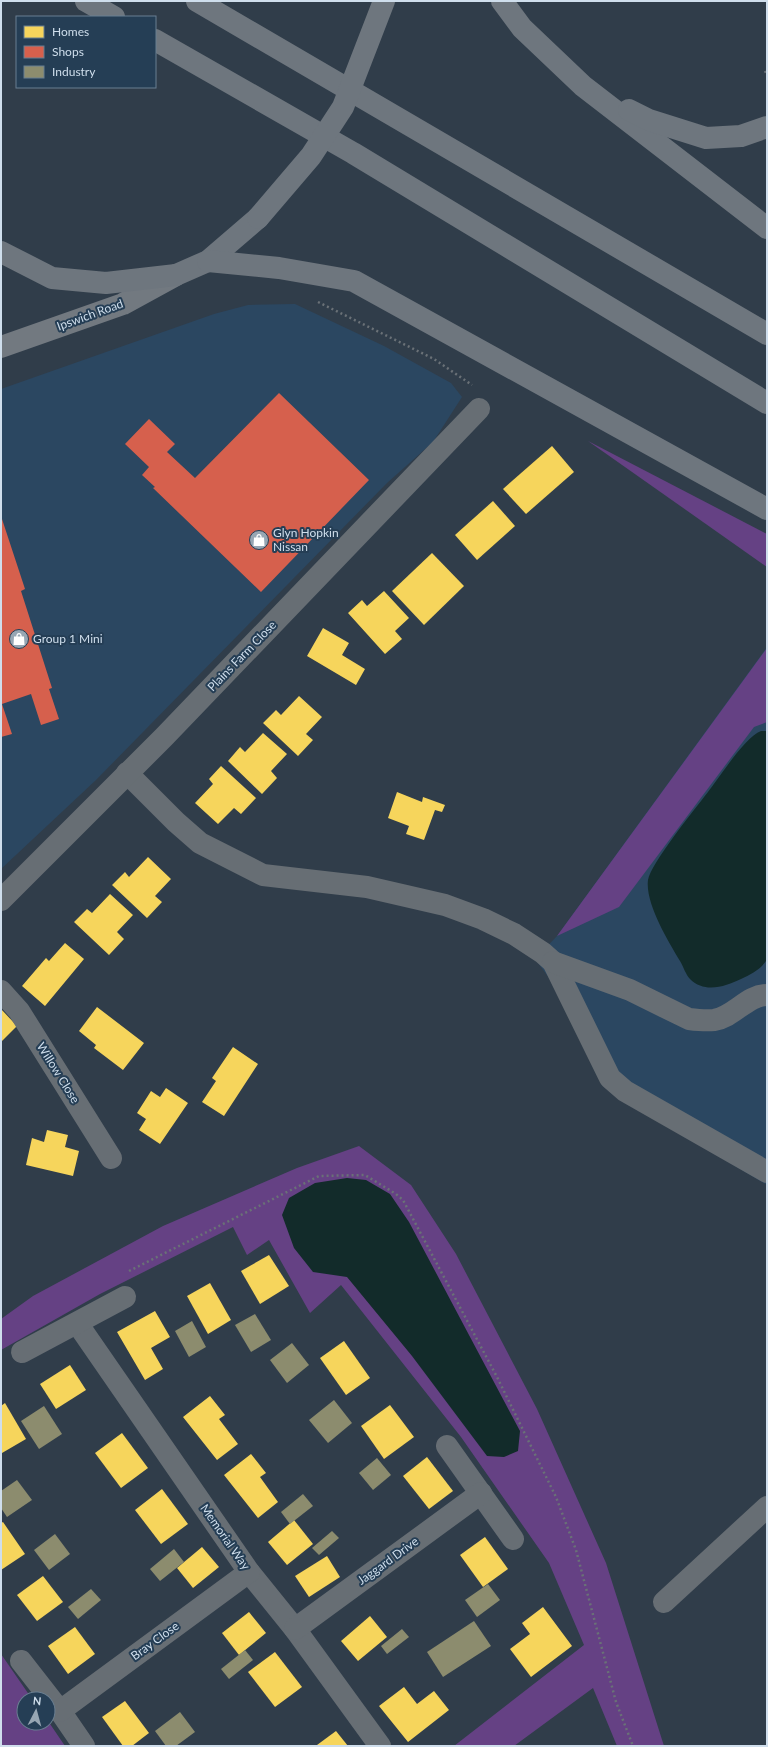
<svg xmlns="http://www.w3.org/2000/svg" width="768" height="1747" font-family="Lato,sans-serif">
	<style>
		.built { fill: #2b4761 }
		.green { fill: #654184 }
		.water { fill: #122b2a }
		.homes { fill: #f6d55c }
		.shops { fill: #d6604d }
		.industry { fill: #8c8c6e }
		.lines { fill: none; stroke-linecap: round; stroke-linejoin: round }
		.path { stroke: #6a7177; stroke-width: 2.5; stroke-dasharray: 2 3; stroke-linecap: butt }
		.minor { stroke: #676e74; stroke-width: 22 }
		.major { stroke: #727980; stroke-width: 22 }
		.highway { stroke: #6e767e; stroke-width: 22 }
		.highway-bridge { stroke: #6e767e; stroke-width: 22 }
		.labels { text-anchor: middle; stroke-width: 4; stroke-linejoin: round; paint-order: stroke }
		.street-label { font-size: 12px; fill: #cfdeec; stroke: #253e55 }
		.poi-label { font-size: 12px; fill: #cfdeec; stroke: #253e55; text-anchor: start }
	</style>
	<rect width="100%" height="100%" fill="#303d4a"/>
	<!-- built -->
	<g class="built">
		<path d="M 295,304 L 384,346 L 451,383 L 462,397 L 433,442 L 387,483 L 96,780 L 1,869 L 1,389 L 214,314 L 248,305 Z"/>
		<path d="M 767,647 L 767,1185 L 618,1096 L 555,986 L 535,959 L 557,936 Z"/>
	</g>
	<!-- green -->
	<g class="green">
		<path d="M 588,441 L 767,534 L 767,567 Z"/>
		<path d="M 767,648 L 767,722 L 754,727 L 619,907 L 557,936 Z"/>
		<path d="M 359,1146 L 411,1185 L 456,1254 L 537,1409 L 606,1563 L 664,1746 L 617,1746 L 593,1688 L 514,1746 L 454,1746 L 584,1645 L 549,1563 L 461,1437 L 341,1285 L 310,1313 L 269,1240 L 247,1255 L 233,1227 L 100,1294 L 1,1350 L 1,1319 L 33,1296 L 163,1226 L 297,1168 Z"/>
		<path d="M 1,1654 L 32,1699 L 24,1699 L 24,1723 L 48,1723 L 48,1721 L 65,1746 L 1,1746 Z"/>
	</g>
	<!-- water -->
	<g class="water">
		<path d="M 761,731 L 767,731 L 767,959 C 762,969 751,974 741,979 C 726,986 705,994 690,979 C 686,975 683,966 680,961 C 668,941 645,903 648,880 C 651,863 695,809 708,792 C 719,778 745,737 761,731 Z"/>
		<path d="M 347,1178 L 366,1180 L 390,1194 L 409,1222 L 520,1431 L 518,1451 L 504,1457 L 487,1456 L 412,1356 L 347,1277 L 313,1272 L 294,1248 L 282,1215 L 289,1198 L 315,1183 Z"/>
	</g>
	<!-- homes -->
	<g class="homes">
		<path d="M 552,446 L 574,472 L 526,514 L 503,489 Z"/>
		<path d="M 493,501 L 515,526 L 477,560 L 455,535 Z"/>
		<path d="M 432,553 L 464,586 L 424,625 L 392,591 Z"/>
		<path d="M 384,591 L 409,618 L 395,631 L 402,639 L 385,654 L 348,613 L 362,600 L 367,606 Z"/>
		<path d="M 323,628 L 349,643 L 342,655 L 365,669 L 356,685 L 307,656 Z"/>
		<path d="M 299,696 L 322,717 L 306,734 L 313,740 L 298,756 L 263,723 L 276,710 L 281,715 Z"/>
		<path d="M 263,733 L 287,754 L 271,771 L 277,778 L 262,794 L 228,761 L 240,747 L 245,752 Z"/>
		<path d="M 221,766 L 256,798 L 241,814 L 234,808 L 218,824 L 195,803 L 213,784 L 209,779 Z"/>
		<path d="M 397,792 L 422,802 L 423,797 L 445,805 L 442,812 L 435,810 L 424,840 L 406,834 L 409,826 L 388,818 Z"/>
		<path d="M 148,857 L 171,879 L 155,896 L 162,902 L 147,918 L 112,885 L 125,872 L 129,877 Z"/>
		<path d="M 110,894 L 133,915 L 117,932 L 124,939 L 109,955 L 74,922 L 87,909 L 92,913 Z"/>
		<path d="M 65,943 L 84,959 L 45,1006 L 22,986 L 46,958 L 49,961 Z"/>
		<path d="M 97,1007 L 144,1043 L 123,1070 L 94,1048 L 96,1045 L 79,1031 Z"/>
		<path d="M 1,1009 L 17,1026 L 1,1042 Z"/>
		<path d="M 233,1047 L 258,1064 L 224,1116 L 202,1102 L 216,1081 L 212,1078 Z"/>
		<path d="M 166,1088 L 188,1103 L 160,1144 L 139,1130 L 146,1119 L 137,1113 L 151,1091 L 160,1097 Z"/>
		<path d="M 47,1130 L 68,1135 L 65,1147 L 79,1151 L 73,1176 L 26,1165 L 32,1138 L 44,1142 Z"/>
		<path d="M 269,1255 L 289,1286 L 260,1304 L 241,1271 Z"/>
		<path d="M 210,1283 L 231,1320 L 208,1334 L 187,1296 Z"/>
		<path d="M 155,1311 L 170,1337 L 151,1348 L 163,1369 L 145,1380 L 117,1332 Z"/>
		<path d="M 344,1341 L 370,1378 L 346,1395 L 320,1358 Z"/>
		<path d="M 70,1365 L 86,1390 L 56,1409 L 40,1384 Z"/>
		<path d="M 210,1396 L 225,1415 L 219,1419 L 238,1444 L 217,1460 L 183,1417 Z"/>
		<path d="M 5,1403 L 26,1439 L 2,1453 L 1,1451 L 1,1406 Z"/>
		<path d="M 390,1405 L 414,1437 L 384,1459 L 361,1426 Z"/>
		<path d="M 122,1433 L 148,1468 L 121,1488 L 95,1453 Z"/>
		<path d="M 251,1454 L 266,1473 L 260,1477 L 278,1502 L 258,1518 L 224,1475 Z"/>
		<path d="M 427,1457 L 453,1491 L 429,1509 L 403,1476 Z"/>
		<path d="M 162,1489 L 188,1524 L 161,1544 L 135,1510 Z"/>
		<path d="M 294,1520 L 313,1544 L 287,1565 L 268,1542 Z"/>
		<path d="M 3,1522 L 25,1554 L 1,1570 L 1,1523 Z"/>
		<path d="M 485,1537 L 508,1569 L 483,1587 L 460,1555 Z"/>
		<path d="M 202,1547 L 219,1567 L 193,1588 L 177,1568 Z"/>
		<path d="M 327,1556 L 340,1577 L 309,1597 L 295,1576 Z"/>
		<path d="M 43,1576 L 63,1602 L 37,1621 L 17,1595 Z"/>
		<path d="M 543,1607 L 572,1646 L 531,1677 L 510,1649 L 530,1634 L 522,1623 Z"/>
		<path d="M 249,1612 L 266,1633 L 239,1655 L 222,1633 Z"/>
		<path d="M 370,1616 L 387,1637 L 358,1661 L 341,1641 Z"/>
		<path d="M 75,1627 L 95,1654 L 68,1674 L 48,1646 Z"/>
		<path d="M 275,1652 L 302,1687 L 275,1707 L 248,1672 Z"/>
		<path d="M 404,1687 L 417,1704 L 434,1691 L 449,1710 L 408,1742 L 379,1706 Z"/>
		<path d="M 125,1701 L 149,1733 L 132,1746 L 123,1746 L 102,1717 Z"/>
		<path d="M 336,1731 L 348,1746 L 318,1746 L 317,1745 Z"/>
	</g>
	<!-- shops -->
	<g class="shops">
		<path d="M 279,393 L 369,480 L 261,592 L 153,488 L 155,487 L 142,475 L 149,467 L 125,444 L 149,419 L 175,444 L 167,452 L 195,478 Z"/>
		<path d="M 1,516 L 25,589 L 21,591 L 52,688 L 49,689 L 59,719 L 41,725 L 31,694 L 2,704 L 12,734 L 1,737 Z"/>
	</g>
	<!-- industry -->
	<g class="industry">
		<path d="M 255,1314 L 271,1340 L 251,1352 L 235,1325 Z"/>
		<path d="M 192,1321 L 206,1347 L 189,1357 L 175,1331 Z"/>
		<path d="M 292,1343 L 309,1365 L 287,1383 L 270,1360 Z"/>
		<path d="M 334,1400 L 352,1423 L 328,1443 L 309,1420 Z"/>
		<path d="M 44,1406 L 62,1434 L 39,1449 L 21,1421 Z"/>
		<path d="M 377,1458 L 391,1475 L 373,1490 L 359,1473 Z"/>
		<path d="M 17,1480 L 32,1500 L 7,1517 L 1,1508 L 1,1491 Z"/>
		<path d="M 303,1494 L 313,1506 L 290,1524 L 281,1512 Z"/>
		<path d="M 332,1531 L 339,1538 L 319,1555 L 312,1548 Z"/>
		<path d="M 55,1534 L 70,1554 L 49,1570 L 34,1550 Z"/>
		<path d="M 174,1549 L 184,1562 L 160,1581 L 150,1569 Z"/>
		<path d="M 488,1584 L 500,1600 L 477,1617 L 465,1600 Z"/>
		<path d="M 91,1589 L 101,1600 L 78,1619 L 68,1607 Z"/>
		<path d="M 474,1621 L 491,1646 L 443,1677 L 427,1652 Z"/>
		<path d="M 402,1629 L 409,1637 L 387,1654 L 381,1646 Z"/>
		<path d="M 245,1650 L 253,1660 L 229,1679 L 221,1669 Z"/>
		<path d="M 180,1712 L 195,1732 L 176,1746 L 166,1746 L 155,1731 Z"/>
	</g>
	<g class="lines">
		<!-- path -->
		<g class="path">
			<path d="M 765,71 L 767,75"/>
			<path d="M 318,302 L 434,359 L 472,385"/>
			<path d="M 129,1271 L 319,1176 L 365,1175 L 396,1194 L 403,1200 L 497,1377 L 556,1497 L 576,1550 L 616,1702 L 633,1746"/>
		</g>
		<!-- minor -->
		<g class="minor">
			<path d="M 127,773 L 176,822 L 200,843 L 263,875 L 367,887 L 445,905 L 483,919 L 514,934 L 543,953 L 553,962 L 610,1078 L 625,1091 L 767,1172"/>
			<path d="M 1,900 L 164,737 L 479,409"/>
			<path d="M 553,962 L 630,990 L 689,1019 C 697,1020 706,1021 714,1020 C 734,1017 747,995 767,995"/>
			<path d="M 1,991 L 19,1011 L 111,1158"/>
			<path d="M 77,1323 L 249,1572 L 295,1629 L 380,1746"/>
			<path d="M 22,1352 L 125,1297"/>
			<path d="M 447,1446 L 513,1539"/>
			<path d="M 664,1602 L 767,1507"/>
			<path d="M 295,1629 L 481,1493"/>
			<path d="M 21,1661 L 60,1711 L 84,1746"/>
			<path d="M 60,1711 L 249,1572"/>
		</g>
		<!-- major -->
		<path class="major" d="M 1,347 L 123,304 L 176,275"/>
		<!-- highway -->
		<g class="highway">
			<path d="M 86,1 L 114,17"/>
			<path d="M 197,1 L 767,334"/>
			<path d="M 502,1 L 522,28 L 583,86 L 767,228"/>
			<path d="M 155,40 L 353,153 L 767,403"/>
			<path d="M 629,110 L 649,120 L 706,138 L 741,136 L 767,127"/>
			<path d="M 1,252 L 52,278 L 106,283 L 176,275 L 208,261 L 258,218"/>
			<path d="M 208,261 L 279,268 L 354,281 L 767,509"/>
		</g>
		<!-- highway-bridge -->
		<path class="highway-bridge" d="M 258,218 L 311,156 L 343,107 L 384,1"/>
	</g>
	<!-- icons -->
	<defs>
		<symbol id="shop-disc" viewBox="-11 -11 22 22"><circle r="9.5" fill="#97a6b3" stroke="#253e55"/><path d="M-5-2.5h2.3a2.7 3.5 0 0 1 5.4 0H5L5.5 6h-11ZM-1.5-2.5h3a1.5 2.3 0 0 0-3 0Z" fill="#fff"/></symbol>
	</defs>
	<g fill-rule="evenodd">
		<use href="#shop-disc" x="248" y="529" width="22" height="22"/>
		<use href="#shop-disc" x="8" y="628" width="22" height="22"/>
	</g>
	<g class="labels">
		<!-- street labels -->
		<g class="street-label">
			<text transform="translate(90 315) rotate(-20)" y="4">Ipswich Road</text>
			<text transform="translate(242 656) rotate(-46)" y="4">Plains Farm Close</text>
			<text transform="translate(58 1073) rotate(58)" y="4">Willow Close</text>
			<text transform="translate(225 1537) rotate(55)" y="4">Memorial Way</text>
			<text transform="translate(388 1561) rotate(-36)" y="4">Jaggard Drive</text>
			<text transform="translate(155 1641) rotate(-36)" y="4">Bray Close</text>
		</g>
		<!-- poi labels -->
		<g class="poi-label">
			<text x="273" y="537">Glyn Hopkin<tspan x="273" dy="14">Nissan</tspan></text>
			<text x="33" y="643">Group 1 Mini</text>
		</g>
	</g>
	<!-- border -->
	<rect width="768" height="1747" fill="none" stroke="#cfdeec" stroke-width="4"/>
	<!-- legend -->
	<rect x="16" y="16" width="140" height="72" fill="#253e55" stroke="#697e91"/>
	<rect x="24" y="26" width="20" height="12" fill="#f6d55c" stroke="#697e91"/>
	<text x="52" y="36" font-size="12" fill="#cfdeec">Homes</text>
	<rect x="24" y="46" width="20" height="12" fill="#d6604d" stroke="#697e91"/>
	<text x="52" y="56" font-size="12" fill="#cfdeec">Shops</text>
	<rect x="24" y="66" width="20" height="12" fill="#8c8c6e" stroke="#697e91"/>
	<text x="52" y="76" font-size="12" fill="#cfdeec">Industry</text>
	<!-- north arrow -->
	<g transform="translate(36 1711) rotate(6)"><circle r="19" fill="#253e55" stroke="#697e91"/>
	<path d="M0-3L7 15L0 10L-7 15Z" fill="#97a6b3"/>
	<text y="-6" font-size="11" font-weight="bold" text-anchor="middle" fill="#cfdeec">N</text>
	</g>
</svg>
